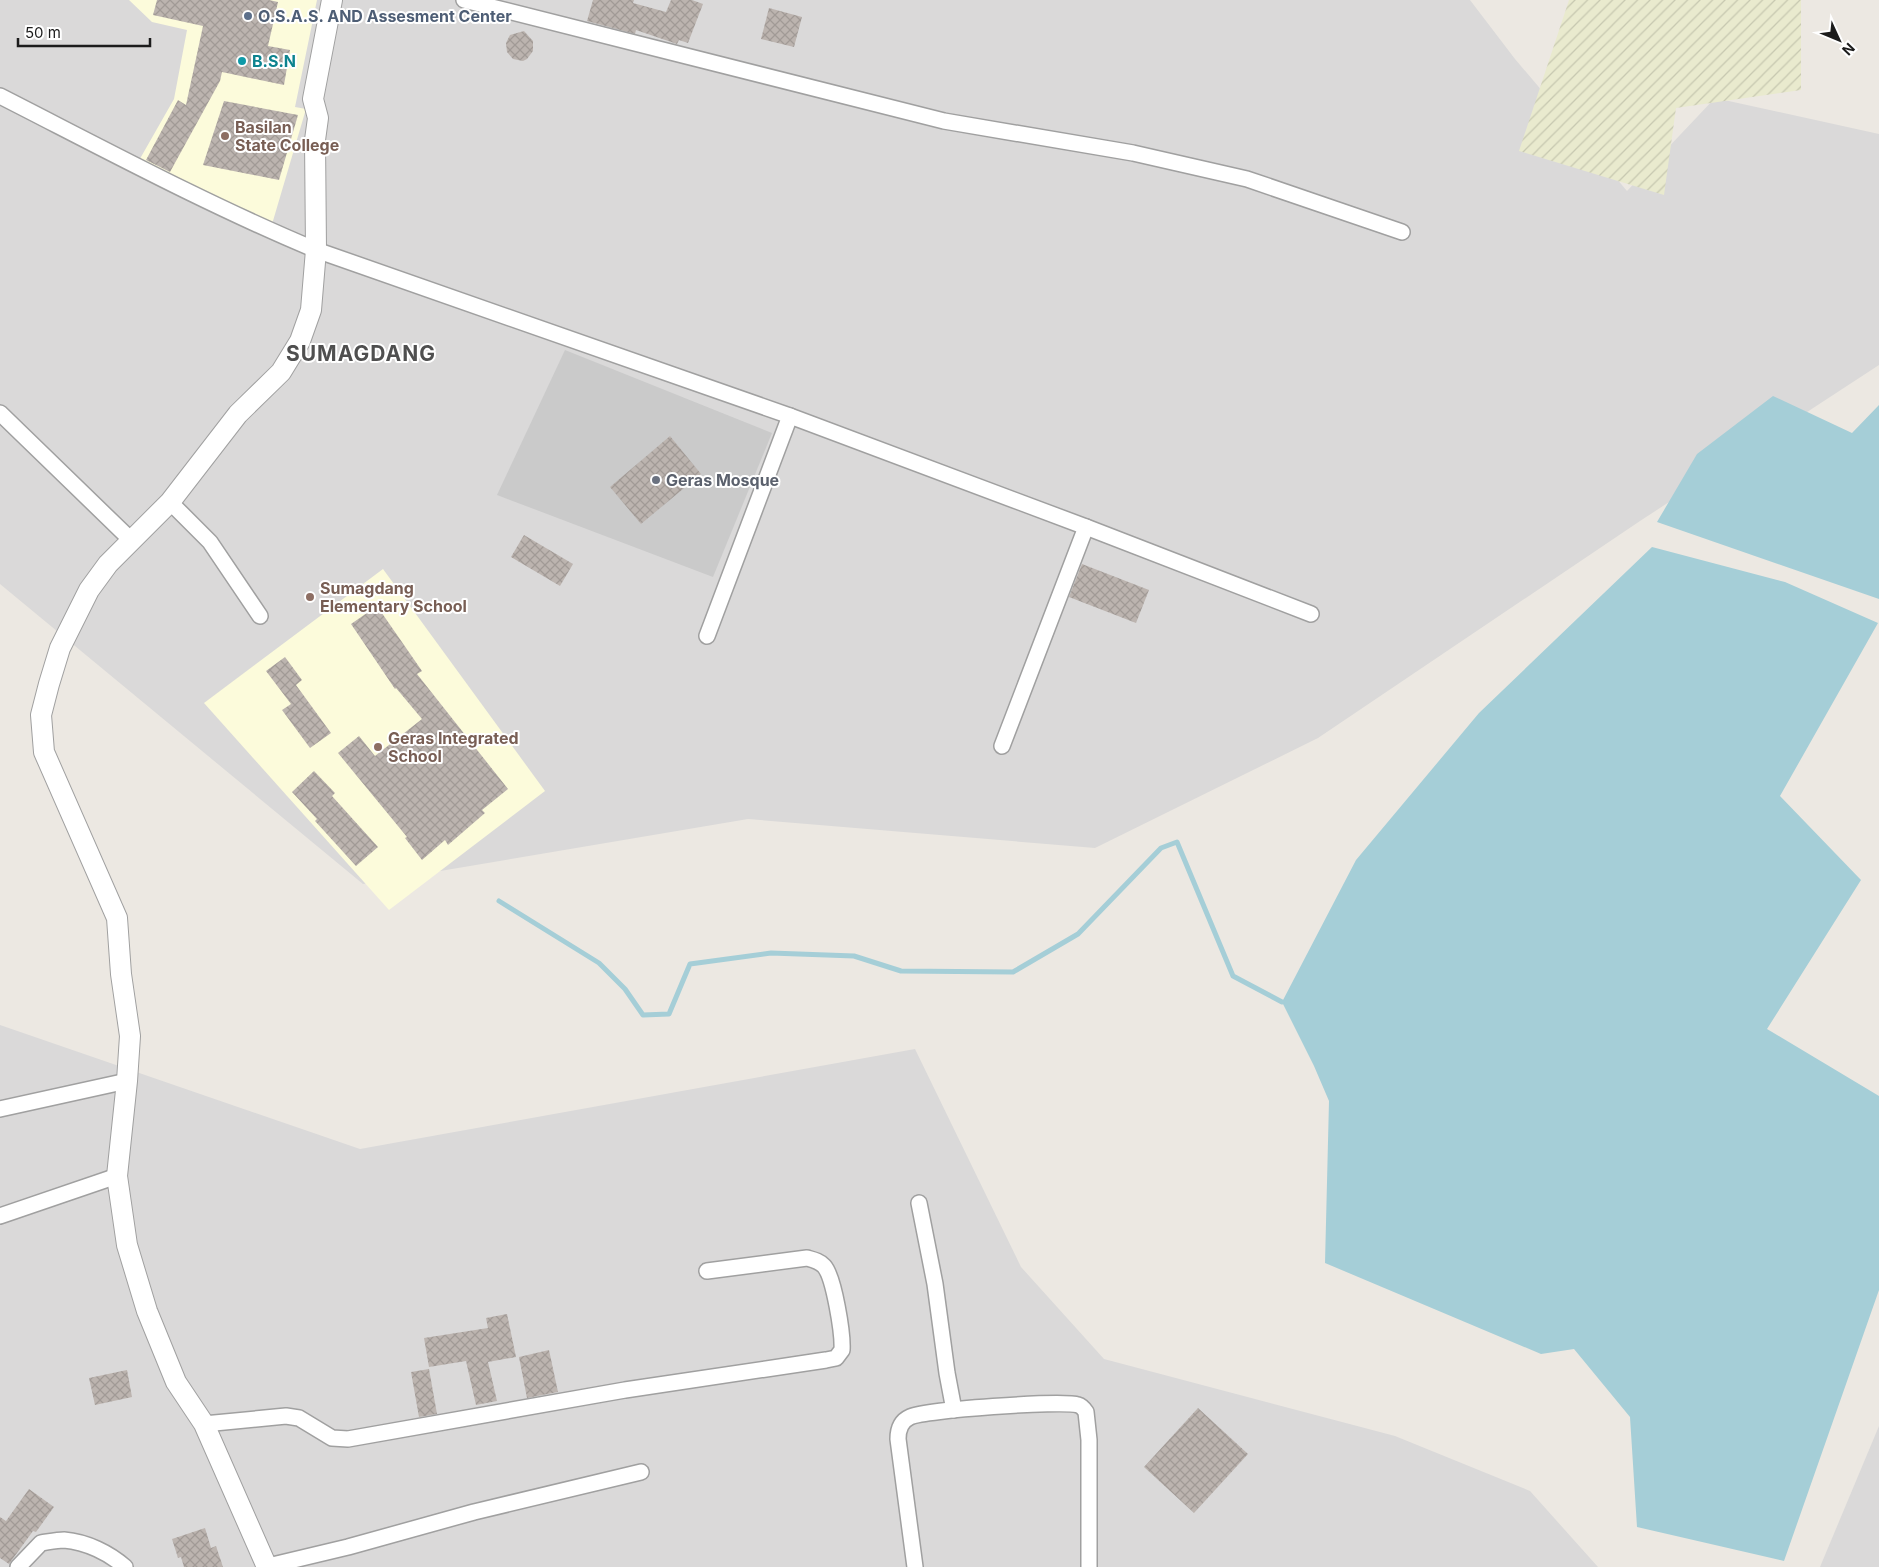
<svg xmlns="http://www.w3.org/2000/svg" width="1879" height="1567" font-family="Inter,sans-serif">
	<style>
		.residential { fill: #dad9d9 }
		.education { fill: #fcfbdb }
		.religious { fill: #cacaca }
		.farmland { fill: url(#farmland-furrows) }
		.water { fill: #a5ced7 }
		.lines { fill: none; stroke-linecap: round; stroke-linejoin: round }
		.stream { stroke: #a5ced7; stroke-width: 5 }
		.building { fill: url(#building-cross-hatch) }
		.minor-casing { stroke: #a0a0a0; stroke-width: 18 }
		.tertiary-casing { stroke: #a0a0a0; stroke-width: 22 }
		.minor { stroke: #fff; stroke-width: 15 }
		.tertiary { stroke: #fff; stroke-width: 20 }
		.service-dot { fill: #5c6f8a; stroke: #fff; stroke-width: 2 }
		.culture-dot { fill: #0f9aa8; stroke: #fff; stroke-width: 2 }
		.education-dot { fill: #8d6e63; stroke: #fff; stroke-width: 2 }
		.worship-dot { fill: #6b7280; stroke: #fff; stroke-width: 2 }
		.labels { text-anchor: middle; stroke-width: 4; stroke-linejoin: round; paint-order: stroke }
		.service-label { font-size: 16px; font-weight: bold; fill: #4e5e75; stroke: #fff; text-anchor: start }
		.culture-label { font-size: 16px; font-weight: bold; fill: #0d838f; stroke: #fff; text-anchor: start }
		.education-label { font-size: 16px; font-weight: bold; fill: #785e54; stroke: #fff; text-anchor: start }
		.worship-label { font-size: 16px; font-weight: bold; fill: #5b616d; stroke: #fff; text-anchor: start }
		.district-label { font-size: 21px; font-weight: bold; letter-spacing: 1px; fill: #4f4f4f; stroke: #fff }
	</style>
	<defs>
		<pattern id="farmland-furrows" width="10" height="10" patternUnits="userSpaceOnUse" patternTransform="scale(1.25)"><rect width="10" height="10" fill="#e9eace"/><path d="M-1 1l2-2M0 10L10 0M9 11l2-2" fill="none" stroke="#c7c8b0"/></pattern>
		<pattern id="building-cross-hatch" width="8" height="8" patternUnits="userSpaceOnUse" patternTransform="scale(1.25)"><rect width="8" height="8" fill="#bcb4af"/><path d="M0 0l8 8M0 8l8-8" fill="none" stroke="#a19a96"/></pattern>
	</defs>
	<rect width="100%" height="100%" fill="#ece8e2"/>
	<!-- residential -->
	<g class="residential">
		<path d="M 0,0 L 1470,0 L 1515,59 L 1627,191 L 1715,98 L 1879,134 L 1879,365 L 1640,521 L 1318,738 L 1095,848 L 748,819 L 363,884 L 0,584 Z"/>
		<path d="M 0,1025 L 360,1149 L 915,1049 L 1021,1267 L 1104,1359 L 1395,1436 L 1530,1491 L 1598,1567 L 0,1567 Z"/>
		<path d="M 1879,1426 L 1879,1567 L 1820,1567 Z"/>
	</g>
	<!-- education -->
	<g class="education">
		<path d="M 129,0 L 317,0 L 295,107 L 306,109 L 270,231 L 137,164 L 174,99 L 187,30 L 152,22 Z"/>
		<path d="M 383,569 L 545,791 L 389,910 L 204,703 Z"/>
	</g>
	<!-- religious -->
	<path class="religious" d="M 565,350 L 772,433 L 713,577 L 497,495 Z"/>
	<!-- farmland -->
	<path class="farmland" d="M 1569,0 L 1801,0 L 1801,90 L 1676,108 L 1664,195 L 1519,151 Z"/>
	<!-- water -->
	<g class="water">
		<path d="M 1773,396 L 1852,433 L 1879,405 L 1879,599 L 1657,522 L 1697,454 Z"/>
		<path d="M 1652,547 L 1785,582 L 1878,623 L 1780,796 L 1861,880 L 1767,1029 L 1879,1096 L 1879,1290 L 1784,1561 L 1637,1527 L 1630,1417 L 1574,1349 L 1541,1354 L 1325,1263 L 1329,1101 L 1314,1066 L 1282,1002 L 1356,860 L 1479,713 Z"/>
	</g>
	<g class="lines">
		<!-- stream -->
		<path class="stream" d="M 499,901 L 599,963 L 625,989 L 643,1015 L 669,1014 L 690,964 L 771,953 L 854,956 L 901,971 L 1013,972 L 1078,934 L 1161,848 L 1177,842 L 1233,976 L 1282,1002"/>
	</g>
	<!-- building -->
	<g class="building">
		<path d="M 157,0 L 269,0 L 278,2 L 268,46 L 290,50 L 284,85 L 222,72 L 220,81 L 170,172 L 146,160 L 178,100 L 186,105 L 203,26 L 153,15 Z"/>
		<path d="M 593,0 L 634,0 L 633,3 L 666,12 L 671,0 L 692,0 L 703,4 L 688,43 L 679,40 L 677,44 L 636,30 L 635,34 L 587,21 Z"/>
		<path d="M 769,8 L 802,17 L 794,47 L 761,39 Z"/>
		<path d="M 524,31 L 533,41 L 533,51 L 527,59 L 523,61 L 513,59 L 507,52 L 506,43 L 510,35 Z"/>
		<path d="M 224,101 L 298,115 L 279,180 L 203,165 Z"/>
		<path d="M 670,436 L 701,474 L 641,524 L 610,487 Z"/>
		<path d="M 524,535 L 573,564 L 560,586 L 511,557 Z"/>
		<path d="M 1082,564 L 1149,590 L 1136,623 L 1069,597 Z"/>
		<path d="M 377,606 L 422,671 L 417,674 L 508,789 L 482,810 L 485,813 L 448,845 L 445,840 L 422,860 L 405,838 L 407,837 L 338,753 L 359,736 L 375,756 L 422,719 L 396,688 L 395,689 L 351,624 Z"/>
		<path d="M 285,657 L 302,680 L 296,685 L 331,733 L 310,748 L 282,710 L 291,704 L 266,671 Z"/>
		<path d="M 314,771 L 335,793 L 332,796 L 378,847 L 356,866 L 315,821 L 317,819 L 292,792 Z"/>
		<path d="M 507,1314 L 516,1357 L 488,1362 L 497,1401 L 476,1405 L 466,1361 L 429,1367 L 424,1338 L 488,1328 L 486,1318 Z"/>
		<path d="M 549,1350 L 558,1392 L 527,1398 L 519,1357 Z"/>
		<path d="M 429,1369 L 437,1414 L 419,1417 L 411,1372 Z"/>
		<path d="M 127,1370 L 132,1397 L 95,1405 L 89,1378 Z"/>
		<path d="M 1198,1408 L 1248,1454 L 1194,1513 L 1144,1467 Z"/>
		<path d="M 29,1489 L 54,1507 L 36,1532 L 33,1531 L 9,1564 L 0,1558 L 0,1517 L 6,1521 Z"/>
		<path d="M 205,1528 L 211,1548 L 216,1546 L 223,1567 L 184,1567 L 181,1557 L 178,1558 L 172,1539 Z"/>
	</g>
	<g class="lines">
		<defs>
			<g id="minor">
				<path d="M 464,0 L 944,121 L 1133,153 L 1247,179 L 1402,232"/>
				<path d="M 0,96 C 104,149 208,205 316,250 L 790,416 L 1086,527 L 1311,614"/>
				<path d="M 0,413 L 131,540"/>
				<path d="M 170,502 L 210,542 L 260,616"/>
				<path d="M 707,636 L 790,416"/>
				<path d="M 1002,746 L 1086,527"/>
				<path d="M 0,1109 L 127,1081"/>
				<path d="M 919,1203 L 935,1284 L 947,1373 L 954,1410"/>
				<path d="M 0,1216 L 117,1176"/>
				<path d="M 204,1424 L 286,1416 L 299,1418 L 332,1438 L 348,1439 L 625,1390 L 826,1360 L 836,1358 L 842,1350 C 843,1334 834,1277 824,1266 C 819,1261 814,1260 807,1258 L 707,1271"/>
				<path d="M 18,1567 L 41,1543 C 48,1542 57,1540 64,1540 C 87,1542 109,1553 125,1567"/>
				<path d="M 264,1567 L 348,1547 L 474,1512 L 641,1472"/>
				<path d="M 915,1567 L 898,1439 C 898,1430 901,1421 910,1417 C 923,1410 1063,1400 1078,1405 C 1082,1406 1084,1409 1086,1412 L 1089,1440 L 1089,1567"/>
			</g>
			<path id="tertiary" d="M 267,1567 L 204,1424 L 176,1382 L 147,1311 L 127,1245 L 117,1176 L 127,1081 L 130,1036 L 121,974 L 117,918 L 44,752 L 41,715 L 49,684 L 60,648 L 89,590 L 108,564 L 170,502 L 238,414 L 281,372 L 300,341 L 311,310 L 316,250 L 315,140 L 318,118 L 313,99 L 332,0"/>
		</defs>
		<!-- minor casing -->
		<use href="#minor" class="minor-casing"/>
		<!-- tertiary casing -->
		<use href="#tertiary" class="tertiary-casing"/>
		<!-- minor -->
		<use href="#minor" class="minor"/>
		<!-- tertiary -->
		<use href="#tertiary" class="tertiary"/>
	</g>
	<!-- markers -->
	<circle class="service-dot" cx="248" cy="16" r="5"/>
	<circle class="culture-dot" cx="242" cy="61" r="5"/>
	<g class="education-dot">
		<circle cx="225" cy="136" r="5"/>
		<circle cx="310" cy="597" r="5"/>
		<circle cx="378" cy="747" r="5"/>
	</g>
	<circle class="worship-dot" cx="656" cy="480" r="5"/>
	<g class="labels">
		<!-- service labels -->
		<g class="service-label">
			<text x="258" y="22">O.S.A.S. AND Assesment Center</text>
		</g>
		<!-- culture labels -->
		<g class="culture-label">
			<text x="252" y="67">B.S.N</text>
		</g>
		<!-- education labels -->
		<g class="education-label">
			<text x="235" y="133">Basilan<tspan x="235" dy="18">State College</tspan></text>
			<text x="320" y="594">Sumagdang<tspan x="320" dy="18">Elementary School</tspan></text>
			<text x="388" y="744">Geras Integrated<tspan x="388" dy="18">School</tspan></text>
		</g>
		<!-- worship labels -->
		<g class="worship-label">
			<text x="666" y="486">Geras Mosque</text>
		</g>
		<!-- district labels -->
		<g class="district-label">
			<text x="361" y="361">SUMAGDANG</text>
		</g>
	</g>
	<!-- north arrow -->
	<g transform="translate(1839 40) rotate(134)" stroke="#ffffff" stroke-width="4" paint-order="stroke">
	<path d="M0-4L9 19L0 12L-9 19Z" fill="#1c1c1c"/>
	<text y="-8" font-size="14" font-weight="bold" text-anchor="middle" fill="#1c1c1c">N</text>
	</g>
	<!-- scale -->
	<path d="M18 38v8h132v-8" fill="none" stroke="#1c1c1c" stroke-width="2.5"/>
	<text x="25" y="38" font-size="15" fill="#1c1c1c" stroke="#ffffff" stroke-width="4" paint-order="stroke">50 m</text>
</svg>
